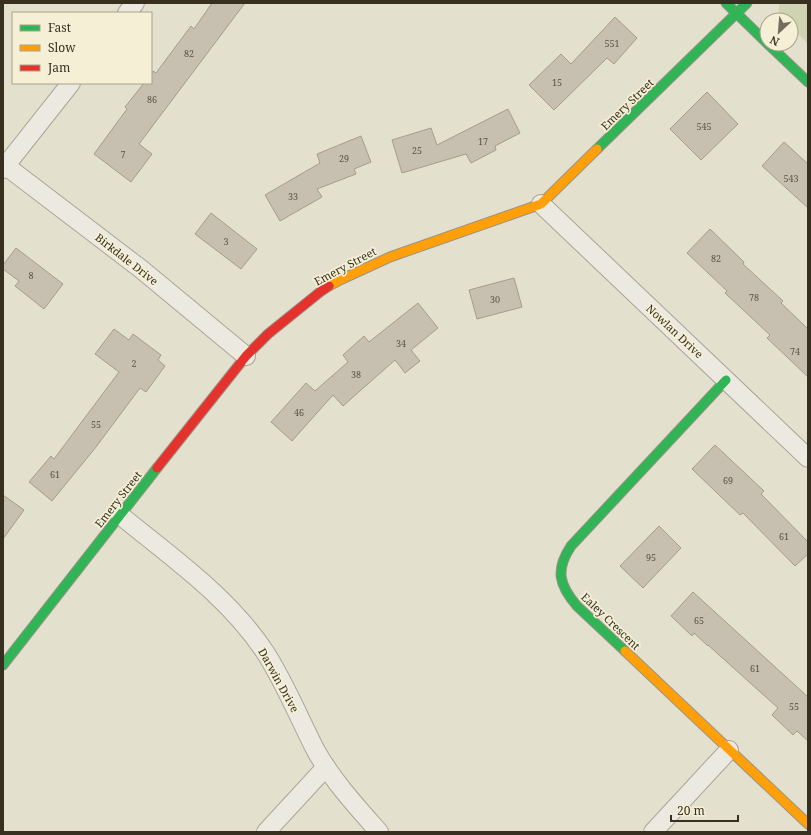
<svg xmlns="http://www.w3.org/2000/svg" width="811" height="835" font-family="'Noto Serif',serif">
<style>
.green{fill:#cfd3b2}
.building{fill:#c7bfaf;stroke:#a49c8e}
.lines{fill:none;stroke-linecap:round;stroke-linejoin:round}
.street-casing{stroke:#a9a597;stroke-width:20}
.fast-casing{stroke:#999487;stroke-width:11}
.slow-casing{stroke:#999487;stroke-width:11}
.jam-casing{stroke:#999487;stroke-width:11}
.street{stroke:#eceae0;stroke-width:18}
.fast{stroke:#30b455;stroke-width:9}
.slow{stroke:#ff9f0a;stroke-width:9}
.jam{stroke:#e5322d;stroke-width:9}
.labels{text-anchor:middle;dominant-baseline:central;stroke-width:3.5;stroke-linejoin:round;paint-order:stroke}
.number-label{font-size:9px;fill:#5b5344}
.street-label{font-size:11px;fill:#372f20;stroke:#f4efd5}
</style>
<rect width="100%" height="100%" fill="#e4e0ce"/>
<path class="green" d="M780,3H808V44L791,27V20H783C778,15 778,9 780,3Z"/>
<g class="building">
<polygon points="212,3 245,3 139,144 152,154 131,182 94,154 127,109 125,107 144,83 151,83 151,74 153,71 156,73 191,26 194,29"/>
<polygon points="615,17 637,38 614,64 607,58 554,110 529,85 561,54 571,64"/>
<polygon points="707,92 738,124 701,160 670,129"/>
<polygon points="508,109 520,133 495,146 496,150 471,163 466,154 402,173 392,140 431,128 437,145"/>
<polygon points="361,136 371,162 354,169 356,174 317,189 322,197 280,221 265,195 320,163 317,154"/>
<polygon points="784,142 808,164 808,208 762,166"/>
<polygon points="211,213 257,249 241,269 195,234"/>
<polygon points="710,229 744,262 743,264 783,301 781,303 808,329 808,377 767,338 770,335 725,293 727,291 687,253"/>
<polygon points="16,248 63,284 44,309 15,286 19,281 3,269 3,265"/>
<polygon points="514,278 522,307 477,319 469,290"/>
<polygon points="418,303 438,328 411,350 420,361 405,373 395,360 343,406 333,395 292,441 271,422 306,383 315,391 348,362 343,355 364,336 369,342"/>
<polygon points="114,329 129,340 133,334 161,355 158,360 165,366 146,392 140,388 96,447 52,501 29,482 51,456 54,459 119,372 95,354"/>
<polygon points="715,445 764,491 761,494 808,542 808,554 795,566 743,513 740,515 692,469"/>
<polygon points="3,495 24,510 3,539"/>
<polygon points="659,526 681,548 643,588 620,566"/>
<polygon points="693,592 808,697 808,741 797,731 793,735 772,715 778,708 708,645 708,646 694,633 692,636 671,616"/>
</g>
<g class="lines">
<g class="street-casing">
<g id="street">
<polyline points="127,13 135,3"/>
<polyline points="6,166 141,269 246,356"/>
<polyline points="3,169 71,83"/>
<polyline points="541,204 808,458"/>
<path d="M120,515C171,557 228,596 265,652C285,683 299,718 316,751C333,781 357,807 379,832"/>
<polyline points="266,832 326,767"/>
<polyline points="653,832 729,750"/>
</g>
</g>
<g class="fast-casing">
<g id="fast">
<polyline points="726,3 767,43"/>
<polyline points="768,44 808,82"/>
<polyline points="597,149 747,3"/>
<path d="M625,651L577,606C559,585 555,570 571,546L726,380"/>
<polyline points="3,665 157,468"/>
</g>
</g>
<g class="slow-casing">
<g id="slow">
<polyline points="329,286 340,280 390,257 541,204 597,149"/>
<polyline points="625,651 808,824"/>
</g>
</g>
<g class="jam-casing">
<polyline id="jam" points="157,468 246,356 268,334 320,292 329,286"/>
</g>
<use href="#street" class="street"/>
<use href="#fast" class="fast"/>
<use href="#slow" class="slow"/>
<use href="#jam" class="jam"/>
</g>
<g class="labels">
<g class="number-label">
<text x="612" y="43">551</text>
<text x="189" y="53">82</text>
<text x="557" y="82">15</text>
<text x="152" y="99">86</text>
<text x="704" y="126">545</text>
<text x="483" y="141">17</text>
<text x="417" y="150">25</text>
<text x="123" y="154">7</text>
<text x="344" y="158">29</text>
<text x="791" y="178">543</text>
<text x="293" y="196">33</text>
<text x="226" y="241">3</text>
<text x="716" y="258">82</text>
<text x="31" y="275">8</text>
<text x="754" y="297">78</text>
<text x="495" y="299">30</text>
<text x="401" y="343">34</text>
<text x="795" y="351">74</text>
<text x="134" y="363">2</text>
<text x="356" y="374">38</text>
<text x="299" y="412">46</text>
<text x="96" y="424">55</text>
<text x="55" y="474">61</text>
<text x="728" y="480">69</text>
<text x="784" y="536">61</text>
<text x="651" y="557">95</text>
<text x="699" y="620">65</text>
<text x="755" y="668">61</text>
<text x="794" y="706">55</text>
</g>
<g class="street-label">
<text transform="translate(627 104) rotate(-44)">Emery Street</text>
<text transform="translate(127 259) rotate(38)">Birkdale Drive</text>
<text transform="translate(345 266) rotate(-28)">Emery Street</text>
<text transform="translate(675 331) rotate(43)">Nowlan Drive</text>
<text transform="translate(118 499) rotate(-52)">Emery Street</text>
<text transform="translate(611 621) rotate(44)">Ealey Crescent</text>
<text transform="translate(279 680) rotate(61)">Darwin Drive</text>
</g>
</g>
<rect width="811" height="835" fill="none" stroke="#372f20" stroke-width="8"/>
<rect x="12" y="12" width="140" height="72" fill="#f4efd5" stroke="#a8a28d"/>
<rect x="20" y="25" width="20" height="6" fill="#30b455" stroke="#a8a28d"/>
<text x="48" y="32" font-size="12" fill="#372f20">Fast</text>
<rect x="20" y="45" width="20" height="6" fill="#ff9f0a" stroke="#a8a28d"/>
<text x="48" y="52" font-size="12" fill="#372f20">Slow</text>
<rect x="20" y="65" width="20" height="6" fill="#e5322d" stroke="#a8a28d"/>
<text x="48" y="72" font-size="12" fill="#372f20">Jam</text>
<g transform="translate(779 32) rotate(206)"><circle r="19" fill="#f4efd5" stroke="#a8a28d"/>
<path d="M0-3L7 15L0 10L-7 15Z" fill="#746d5d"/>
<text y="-6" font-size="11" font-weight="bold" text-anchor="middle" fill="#372f20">N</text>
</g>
<path d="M671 815v6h67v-6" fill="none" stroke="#372f20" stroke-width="2"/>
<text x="677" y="815" font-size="12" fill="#372f20" stroke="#f4efd5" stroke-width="3" paint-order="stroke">20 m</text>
</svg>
